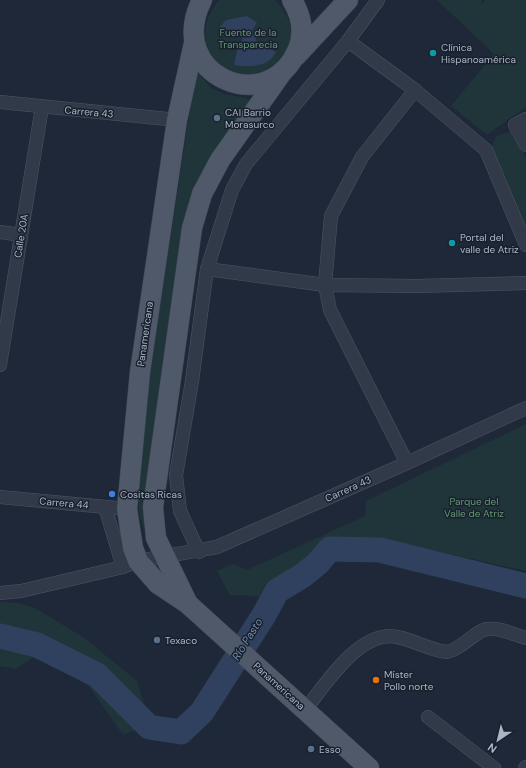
<svg xmlns="http://www.w3.org/2000/svg" width="526" height="768" font-family="'DM Sans',sans-serif">
<style>
.green{fill:#203539}
.water{fill:#2f415f}
.lines{fill:none;stroke-linecap:round;stroke-linejoin:round}
.river{stroke:#2f415f;stroke-width:25}
.minor-casing{stroke:#4d5564;stroke-width:14}
.primary-casing{stroke:#3c4452;stroke-width:21}
.minor{stroke:#323a49;stroke-width:13}
.primary{stroke:#505969;stroke-width:20}
.culture-dot{fill:#0f9aa8;stroke:#18202d;stroke-width:1.5}
.service-dot{fill:#5c6f8a;stroke:#18202d;stroke-width:1.5}
.shop-dot{fill:#3f7fe0;stroke:#18202d;stroke-width:1.5}
.food-dot{fill:#e8710a;stroke:#18202d;stroke-width:1.5}
.labels{text-anchor:middle;dominant-baseline:central;stroke-width:3;stroke-linejoin:round;paint-order:stroke}
.park-label{font-size:10px;fill:#639771;stroke:#18202d}
.poi-label{font-size:10px;fill:#acb5c6;stroke:#18202d;text-anchor:start}
.street-label{font-size:10px;fill:#acb5c6;stroke:#18202d}
.water-label{font-size:11px;font-style:italic;fill:#728ab0;stroke:#18202d}
</style>
<rect width="100%" height="100%" fill="#1f2838"/>
<g class="green">
<path d="M219,0H275C287,11 295,28 289,44C288,49 284,53 281,57C279,60 277,65 274,67C252,86 217,72 208,48C201,29 208,14 219,0Z"/>
<polygon points="437,0 481,0 481,5 485,0 526,0 526,107 487,135 451,106 494,54"/>
<polygon points="196,70 211,88 225,94 255,100 221,146 160,398 144,530 139,511 138,452"/>
<polygon points="512,131 526,158 526,229 490,150 496,136"/>
<polygon points="526,424 526,571 379,538 325,539 292,570 266,584 259,596 230,595 217,571 233,564 247,570 365,516 366,501"/>
<polygon points="0,602 19,603 35,608 83,637 137,681 146,710 136,730 123,735 86,682 66,669 36,656 15,669 0,666"/>
</g>
<path class="water" d="M247,16L257,23L252,30L257,42L276,52C268,68 249,67 234,65L238,47L243,39L238,34L224,32L219,28L226,20Z"/>
<g class="lines">
<polyline class="river" points="0,636 37,645 97,675 149,727 181,732 202,712 264,615 277,591 302,576 317,564 330,549 380,550 526,586"/>
<g class="minor-casing">
<g id="minor">
<polyline points="348,41 415,90 486,150 526,245"/>
<polyline points="0,102 177,120"/>
<polyline points="526,119 515,125 526,145"/>
<polyline points="0,232 21,235"/>
<polyline points="207,269 325,285 418,286 526,283"/>
<polyline points="0,365 42,107"/>
<polyline points="407,463 330,310 325,285 331,216 362,157 415,90"/>
<polyline points="0,497 127,509"/>
<polyline points="105,507 123,567"/>
<polyline points="199,552 180,511 176,475 192,381 207,269 232,190 246,164 348,41 378,0"/>
<polyline points="0,593 21,591 123,567 138,561 217,547 407,463 526,408"/>
<path d="M305,710C325,685 360,629 397,637C414,640 429,650 447,652C462,649 475,631 487,629C500,627 514,635 526,638"/>
<polyline points="428,717 494,768"/>
<polyline points="525,768 526,767"/>
</g>
</g>
<g class="primary-casing">
<g id="primary">
<path d="M202,0C164,75 268,120 298,49C305,32 301,15 292,0"/>
<polyline points="194,43 177,120 140,372 127,509 133,548 138,561 158,584 188,604 369,768"/>
<polyline points="296,56 348,0"/>
<polyline points="188,604 156,538 153,507 192,228 202,194 220,160 283,71"/>
</g>
</g>
<use href="#minor" class="minor"/>
<use href="#primary" class="primary"/>
</g>
<g class="culture-dot">
<circle cx="433" cy="53" r="4"/>
<circle cx="452" cy="243" r="4"/>
</g>
<g class="service-dot">
<circle cx="217" cy="118" r="4"/>
<circle cx="157" cy="640" r="4"/>
<circle cx="311" cy="749" r="4"/>
</g>
<circle class="shop-dot" cx="112" cy="494" r="4"/>
<circle class="food-dot" cx="376" cy="680" r="4"/>
<g class="labels">
<g class="park-label">
<text x="248" y="32">Fuente de la<tspan x="248" dy="12">Transparecia</tspan></text>
<text x="474" y="501">Parque del<tspan x="474" dy="12">Valle de Atriz</tspan></text>
</g>
<g class="poi-label">
<text x="441" y="47">Clínica<tspan x="441" dy="12">Hispanoamérica</tspan></text>
<text x="225" y="112">CAI Barrio<tspan x="225" dy="12">Morasurco</tspan></text>
<text x="460" y="237">Portal del<tspan x="460" dy="12">valle de Atriz</tspan></text>
<text x="120" y="494">Cositas Ricas</text>
<text x="165" y="640">Texaco</text>
<text x="384" y="674">Míster<tspan x="384" dy="12">Pollo norte</tspan></text>
<text x="319" y="749">Esso</text>
</g>
<g class="street-label">
<text transform="translate(89 112) rotate(5)">Carrera 43</text>
<text transform="translate(21 236) rotate(-81)">Calle 20A</text>
<text transform="translate(145 334) rotate(-82)">Panamericana</text>
<text transform="translate(348 489) rotate(-24)">Carrera 43</text>
<text transform="translate(64 503) rotate(5)">Carrera 44</text>
<text transform="translate(279 686) rotate(42)">Panamericana</text>
</g>
<g class="water-label">
<text transform="translate(247 639) rotate(-58)">Río Pasto</text>
</g>
</g>
<g transform="translate(498 740) rotate(215)" stroke="#18202d" stroke-width="3" paint-order="stroke">
<path d="M0-3L7 15L0 10L-7 15Z" fill="#acb5c6"/>
<text y="-6" font-size="11" font-weight="bold" text-anchor="middle" fill="#acb5c6">N</text>
</g>
</svg>
